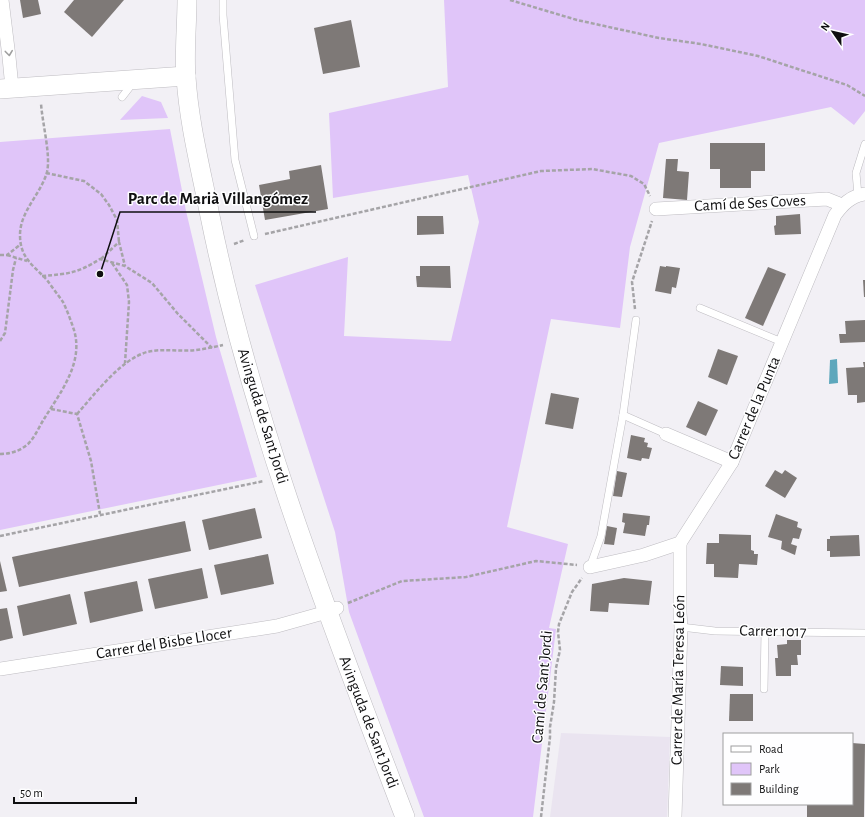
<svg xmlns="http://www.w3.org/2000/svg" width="865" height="817" font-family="'Alegreya Sans',sans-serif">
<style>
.built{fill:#eae4f0}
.green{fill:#e0c5f9}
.water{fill:#5da7bc}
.building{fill:#7e7977}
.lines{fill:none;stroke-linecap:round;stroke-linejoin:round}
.lane-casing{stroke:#bebcc1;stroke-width:8}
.street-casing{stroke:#bebcc1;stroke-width:14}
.secondary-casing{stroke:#bebcc1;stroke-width:20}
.path{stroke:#a5a4a7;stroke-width:2.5;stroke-dasharray:4 2;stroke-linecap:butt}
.lane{stroke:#fff;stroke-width:7}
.street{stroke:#fff;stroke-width:13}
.secondary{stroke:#fff;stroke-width:19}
.oneway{stroke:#9f9f9f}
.labels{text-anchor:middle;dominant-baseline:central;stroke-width:3;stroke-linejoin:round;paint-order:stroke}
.street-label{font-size:16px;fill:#0f0f10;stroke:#fefeff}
.leader{fill:none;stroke:#0f0f10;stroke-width:1.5}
.callout-dot{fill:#0f0f10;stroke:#fefeff;stroke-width:1.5}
.callout-label{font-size:17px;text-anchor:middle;font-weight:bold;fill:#0f0f10;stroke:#fefeff;stroke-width:3;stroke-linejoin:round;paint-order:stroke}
</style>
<rect width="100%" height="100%" fill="#f2f0f5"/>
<polygon class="built" points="561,733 670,737 667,817 550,817"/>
<g class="green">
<polygon points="444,0 865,0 865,111 854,125 831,107 659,143 630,247 620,328 551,319 507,527 568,544 549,628 556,629 533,817 424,817 349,612 335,532 255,285 348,257 344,336 451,341 479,222 468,175 333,198 329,113 448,87"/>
<polygon points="142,96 161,102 168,118 120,120"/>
<polygon points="170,129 186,211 216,337 257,477 0,530 0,142"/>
</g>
<polygon class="water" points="837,359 838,383 829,384 830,360"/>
<g class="building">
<polygon points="20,0 38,0 41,14 23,18"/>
<polygon points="74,0 124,0 92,37 64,12"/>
<polygon points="351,20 360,67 323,74 314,28"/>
<polygon points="710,143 765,143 765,171 751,171 751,188 720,188 720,169 710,169"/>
<polygon points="666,159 678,159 677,171 689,172 687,200 663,198"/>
<polygon points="321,165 328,209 265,220 259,185 290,179 289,171"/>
<polygon points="800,214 801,234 775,235 774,226 776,225 776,216"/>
<polygon points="417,216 443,216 444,234 417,235"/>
<polygon points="420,266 450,266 451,288 417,287 416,276 420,276"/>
<polygon points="660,266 666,267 666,266 680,268 676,288 672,287 671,294 655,291"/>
<polygon points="768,267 786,274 763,326 745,318"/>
<polygon points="863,280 865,280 865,297 864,297"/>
<polygon points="865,320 865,342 840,343 839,334 846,334 845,321"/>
<polygon points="718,349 738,356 727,385 708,377"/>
<polygon points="863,362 865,362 865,402 857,403 857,395 848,395 846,368 864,367"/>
<polygon points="551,393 579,398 573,429 545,424"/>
<polygon points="698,401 718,410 706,436 686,427"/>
<polygon points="631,435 645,438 644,442 648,443 647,447 652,448 649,459 642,458 641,461 627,458"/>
<polygon points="775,470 782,474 785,470 797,478 785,498 765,486"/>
<polygon points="617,471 627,473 622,497 613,496"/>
<polygon points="255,508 262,538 209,550 202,520"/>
<polygon points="623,513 650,516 649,525 647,525 645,536 623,533 625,523 622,522"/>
<polygon points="776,514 798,522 797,527 802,529 799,539 793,538 791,544 797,546 795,555 781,549 782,541 768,537"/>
<polygon points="185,521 191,551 19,587 12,557"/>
<polygon points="607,526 617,528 614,545 604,544"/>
<polygon points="719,534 751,535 751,550 754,551 754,554 758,554 757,565 739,564 738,578 714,577 714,564 706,564 707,543 719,543"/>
<polygon points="859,535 860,556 830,557 830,551 827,551 827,539 830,539 830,536"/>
<polygon points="268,554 274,584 221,595 214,565"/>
<polygon points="0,561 7,591 0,592"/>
<polygon points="202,568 208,598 155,609 148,579"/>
<polygon points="624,578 652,581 649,605 609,603 608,612 590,611 592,584"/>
<polygon points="137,581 143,611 90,623 84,592"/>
<polygon points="70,594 77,624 23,636 17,606"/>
<polygon points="7,608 13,638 0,641 0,609"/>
<polygon points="787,640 801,640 801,655 797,655 798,665 791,665 791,676 776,676 775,658 778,658 777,645 787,644"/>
<polygon points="721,666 743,667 743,686 720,685"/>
<polygon points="730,694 753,694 753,721 729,721"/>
<polygon points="852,743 865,744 864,817 807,817 807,804 852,804"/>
</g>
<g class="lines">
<g class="lane-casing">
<g id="lane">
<polyline points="223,0 223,15 235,160 254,236"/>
<polyline points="122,97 129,88 131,82"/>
<polyline points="858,195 856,173 865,144"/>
<polyline points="700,308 782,342"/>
<polyline points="623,415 666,434"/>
<polyline points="590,567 601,536 623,415 636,320"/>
<polyline points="681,627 715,631 865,633"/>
<polyline points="764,689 765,631"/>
</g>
</g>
<g class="street-casing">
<g id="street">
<polyline points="2,0 9,57 12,88"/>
<polyline points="656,209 827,199 842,205"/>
<polyline points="666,434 732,462"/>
<path d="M590,567L644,555L680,543L732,462L835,215C843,204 851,196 865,194"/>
<polyline points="0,669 277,626 327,612 337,608"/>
<polyline points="675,817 681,627 680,613 680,543"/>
</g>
</g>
<g class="secondary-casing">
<g id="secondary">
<path d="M187,0C187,25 184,52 186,77C189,124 201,170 210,216C252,423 330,620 405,817"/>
<polyline points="0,89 186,76"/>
</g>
</g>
<g class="path">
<polyline points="510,0 577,20 659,38 701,44 758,56 847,85 865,96"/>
<polyline points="46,173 84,181 101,194 109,205 117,220 119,242"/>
<polyline points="265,234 541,171 592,169 631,176 644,184 650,196"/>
<polyline points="234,244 245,240"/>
<polyline points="0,255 7,255 21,244"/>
<polyline points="7,255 27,261"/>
<polyline points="101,259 119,242 125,266"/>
<polyline points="112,263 127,285 129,302 125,363"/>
<path d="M42,276C68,274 78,273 100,259L125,266L152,283L178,314L212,348"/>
<polyline points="635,309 632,282 652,221"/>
<polyline points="0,341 5,333 13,270 16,258"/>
<polyline points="51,409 77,414 91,461 100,514"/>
<path d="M77,414C95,394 120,360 147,352C163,348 180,352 196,350C205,349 214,347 223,345"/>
<path d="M0,454C10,454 20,451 28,444C35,437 39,427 44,419C60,393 84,363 74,330C71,321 67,310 63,302C58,295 52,287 47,280C33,265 20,258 20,235C20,211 41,194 47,172C51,155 42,122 41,103"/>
<polyline points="0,536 264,481"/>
<polyline points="348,603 402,581 466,577 536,561 577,565"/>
<polyline points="541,817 550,737 550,727 554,702 556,668 560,650 558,632 559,624 572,592 582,578"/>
</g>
<use href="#lane" class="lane"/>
<use href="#street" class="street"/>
<use href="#secondary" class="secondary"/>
</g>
<defs><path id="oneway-chevron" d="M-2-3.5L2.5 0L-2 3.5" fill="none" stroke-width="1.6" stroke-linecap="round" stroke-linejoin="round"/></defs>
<use class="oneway" href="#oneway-chevron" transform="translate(9 53) rotate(83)"/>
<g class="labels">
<g class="street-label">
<text transform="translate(750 203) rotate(-3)">Camí de Ses Coves</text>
<text transform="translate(754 408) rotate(-67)">Carrer de la Punta</text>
<text transform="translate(263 416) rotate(73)">Avinguda de Sant Jordi</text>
<text transform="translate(773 631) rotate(1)">Carrer 1017</text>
<text transform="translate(164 643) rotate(-9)">Carrer del Bisbe Llocer</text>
<text transform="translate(678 680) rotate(-89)">Carrer de María Teresa León</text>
<text transform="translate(542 687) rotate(-85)">Camí de Sant Jordi</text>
<text transform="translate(369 722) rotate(69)">Avinguda de Sant Jordi</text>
</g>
</g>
<path class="leader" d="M100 274L120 212H316"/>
<circle class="callout-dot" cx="100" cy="274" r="4"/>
<g class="callout-label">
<text x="218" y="204">Parc de Marià Villangómez</text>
</g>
<rect x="723" y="733" width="130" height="72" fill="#fefeff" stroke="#9e9e9f"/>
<rect x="731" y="746" width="20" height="6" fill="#ffffff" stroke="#9e9e9f"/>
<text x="759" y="753" font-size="12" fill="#0f0f10">Road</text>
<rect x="731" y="763" width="20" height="12" fill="#e0c5f9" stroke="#9e9e9f"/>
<text x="759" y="773" font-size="12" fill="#0f0f10">Park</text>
<rect x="731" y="783" width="20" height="12" fill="#7e7977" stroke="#9e9e9f"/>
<text x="759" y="793" font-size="12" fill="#0f0f10">Building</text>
<g transform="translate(833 32) rotate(304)" stroke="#fefeff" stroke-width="3" paint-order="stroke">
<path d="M0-3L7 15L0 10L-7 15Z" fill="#0f0f10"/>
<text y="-6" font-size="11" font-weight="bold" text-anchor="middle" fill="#0f0f10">N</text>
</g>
<path d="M14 797v6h122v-6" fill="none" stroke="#0f0f10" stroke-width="2"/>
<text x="20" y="797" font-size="12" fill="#0f0f10" stroke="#fefeff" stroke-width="3" paint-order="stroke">50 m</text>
</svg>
